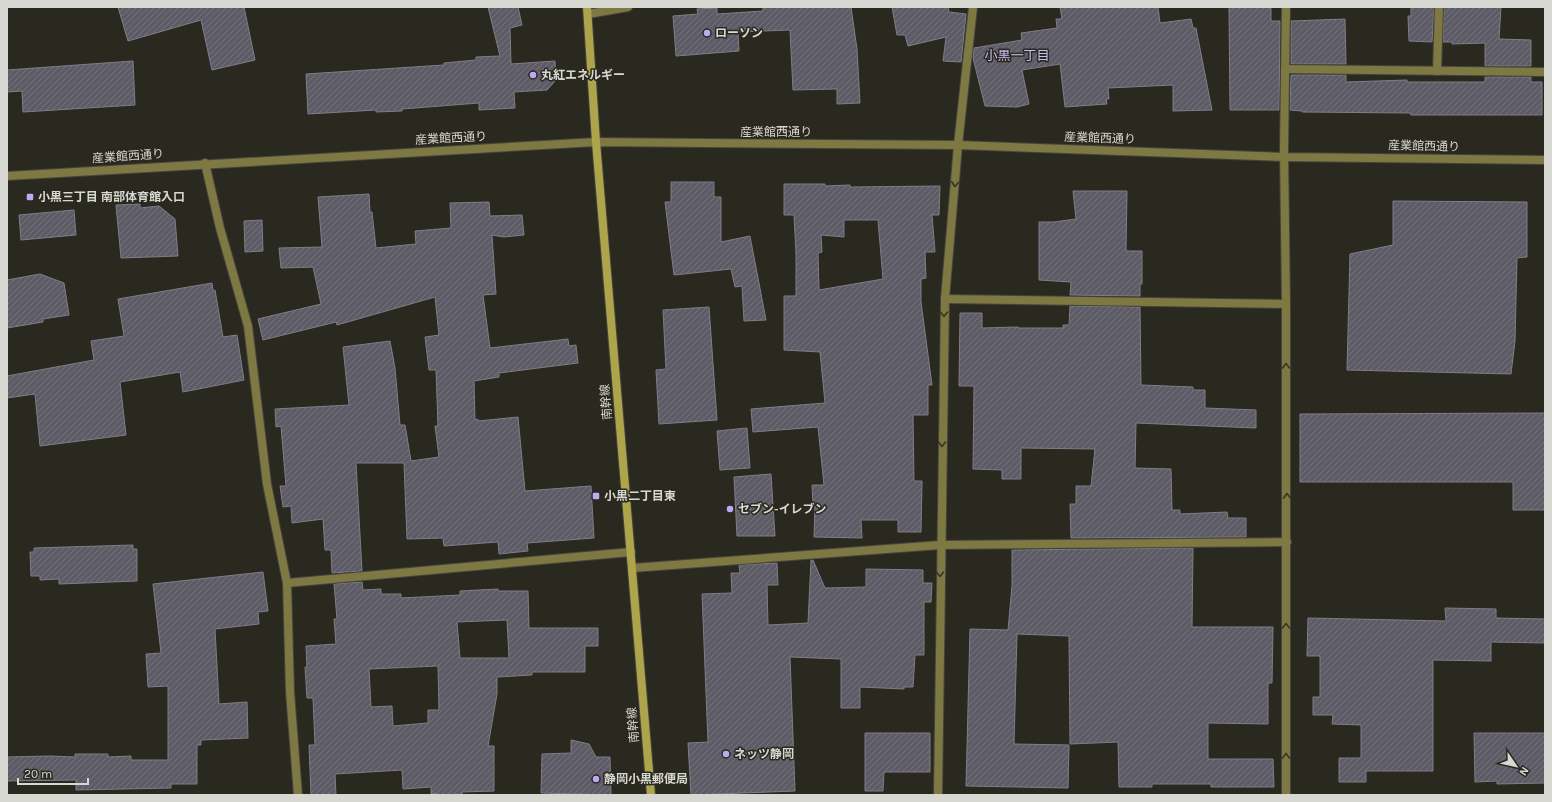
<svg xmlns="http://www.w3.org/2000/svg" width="1552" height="802" font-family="Karla,'Noto Sans JP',sans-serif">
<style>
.building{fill:url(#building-hatch);stroke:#807d87;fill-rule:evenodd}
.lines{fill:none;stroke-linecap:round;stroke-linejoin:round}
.minor-casing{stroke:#46453c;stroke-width:10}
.tertiary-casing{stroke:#46453c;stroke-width:10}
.secondary-casing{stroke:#46453c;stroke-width:10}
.minor{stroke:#7e7843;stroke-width:8}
.tertiary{stroke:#7e7843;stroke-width:8}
.secondary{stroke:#aea44b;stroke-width:8}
.oneway{stroke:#373525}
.poi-dot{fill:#bda9f5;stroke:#2a2920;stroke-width:1.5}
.labels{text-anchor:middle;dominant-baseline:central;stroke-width:3;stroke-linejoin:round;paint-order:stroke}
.poi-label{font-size:12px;font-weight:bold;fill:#d8d8d2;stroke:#2a2920;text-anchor:start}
.street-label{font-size:12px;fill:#d8d8d2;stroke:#2a2920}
.neighbourhood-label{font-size:13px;fill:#cbbdf6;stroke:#2a2920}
</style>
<defs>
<pattern id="building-hatch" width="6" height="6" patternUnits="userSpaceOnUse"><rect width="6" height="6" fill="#5d5b65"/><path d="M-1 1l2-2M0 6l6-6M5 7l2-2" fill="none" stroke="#74727a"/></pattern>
</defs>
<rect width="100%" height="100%" fill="#2a2920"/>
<g class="building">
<polygon points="118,7 244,7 255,60 212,70 201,20 128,41"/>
<polygon points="488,7 518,7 522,25 510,28 511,64 555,61 556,80 547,90 514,92 515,108 479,110 479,103 402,109 402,111 376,112 376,110 308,114 306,74 444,65 444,63 476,60 476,57 500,56"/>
<polygon points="763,7 851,7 857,49 860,103 837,104 837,89 793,90 790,30 738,32 739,51 676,56 673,16 698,14 697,9 717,8 717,14 763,11"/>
<polygon points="892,7 948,7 949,12 966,14 961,62 943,61 946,37 908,46 905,35 897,35"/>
<polygon points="1060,7 1158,7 1160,23 1191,19 1193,28 1196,28 1212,110 1173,111 1173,85 1108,88 1109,99 1106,99 1107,104 1065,107 1060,64 1022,70 1029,104 1017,107 985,106 973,58 974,48 1022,40 1021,33 1057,28 1056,19 1062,19"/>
<polygon points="1229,7 1271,7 1271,21 1280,21 1279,110 1230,110"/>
<polygon points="1411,7 1434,7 1432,42 1409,41 1408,16 1411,16"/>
<polygon points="1444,7 1501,7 1499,39 1531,40 1531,66 1485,66 1485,43 1452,44 1452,42 1443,42"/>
<polygon points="1345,19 1346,64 1291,64 1291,21"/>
<polygon points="133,61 135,105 23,112 22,91 7,92 7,70"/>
<polygon points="1291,75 1346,75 1346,82 1407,80 1407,82 1485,82 1485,77 1531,77 1531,82 1542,82 1542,115 1411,115 1410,113 1302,112 1302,111 1290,110"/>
<polygon points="671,182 714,182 714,197 721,197 721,242 750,236 766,320 744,321 742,286 735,287 731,269 674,275 665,202 671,202"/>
<path d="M784,184H825V186L850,185V187L940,186L939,215H932L935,252H925L926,278L921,279V302L932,385H928V415H913L914,481H922L921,532H898V520H861L862,538L814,537L815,504H813L812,485H824L818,427L753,432L751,409L825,403L820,352L784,350V296H796V254L794,215H784ZM844,220H878L883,279L819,290L818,253L822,252L821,235L844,237Z"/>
<polygon points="1073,191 1127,191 1126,251 1142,251 1142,284 1140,284 1140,296 1070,295 1071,282 1039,280 1039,222 1054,222 1076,219"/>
<polygon points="369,194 370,212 372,212 376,248 416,244 415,231 451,228 450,203 489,202 490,216 522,215 524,235 504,237 492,235 496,294 483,295 490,348 568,339 569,346 576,345 578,363 499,373 499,377 474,381 475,420 478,419 478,421 518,417 525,491 591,486 594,538 527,543 528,551 499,554 498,542 444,546 443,538 407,539 404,463 356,463 362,571 332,573 331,550 325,550 323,519 292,523 291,506 283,507 280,486 286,486 281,426 276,427 275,409 349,405 343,347 390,341 395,368 400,425 405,425 411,461 439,457 435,426 438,426 436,370 429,370 425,337 439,335 435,297 337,325 336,322 263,340 258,319 321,304 313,267 281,268 279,248 322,247 318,197"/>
<polygon points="1393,201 1527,202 1527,257 1517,258 1515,341 1511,374 1347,370 1350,254 1393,245"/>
<polygon points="140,204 140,208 159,206 175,219 178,256 121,258 116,205"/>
<polygon points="74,210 76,235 21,240 19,215"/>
<polygon points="262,220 263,251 245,252 244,221"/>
<polygon points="40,274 64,283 69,315 43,319 43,322 7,328 7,280"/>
<polygon points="212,283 213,291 215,290 223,337 237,335 244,380 183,392 180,372 120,382 126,435 40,446 35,394 7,398 7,376 94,360 91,341 124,336 118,299"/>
<polygon points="1070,306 1140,307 1141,385 1193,387 1193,390 1205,390 1205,408 1256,410 1256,428 1136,423 1135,468 1171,469 1172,510 1180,510 1180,514 1227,512 1228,518 1246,518 1246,537 1071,538 1070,504 1076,504 1076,486 1091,486 1095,449 1021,448 1021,479 1002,479 1002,470 973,469 974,386 959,386 960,313 982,313 982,328 1018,327 1018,328 1063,328 1063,325 1069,325"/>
<polygon points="709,307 717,420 659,424 656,370 666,369 663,310"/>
<polygon points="1545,413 1545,510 1513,510 1513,482 1300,482 1300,414"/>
<polygon points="747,428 750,468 720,470 717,431"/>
<polygon points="771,474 775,536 737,536 734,477"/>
<polygon points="133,545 133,549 137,549 137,581 59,584 59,579 40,580 40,576 31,576 30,552 34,552 34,548"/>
<polygon points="1193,548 1192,627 1273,627 1272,683 1268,683 1268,724 1208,723 1208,759 1273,759 1274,787 1211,787 1211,784 1152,784 1152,787 1119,787 1118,742 1070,744 1069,636 1017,634 1014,744 1069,745 1068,788 966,786 970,629 1008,630 1012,586 1012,550"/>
<polygon points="811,560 813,560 825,588 866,587 866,569 923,570 923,583 932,583 931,602 924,602 924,655 915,655 913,687 904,687 904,689 860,687 860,708 841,708 841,659 790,657 795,791 691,795 688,743 708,742 702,594 732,593 731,573 740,573 739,565 777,563 778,585 767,585 768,625 808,623"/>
<polygon points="263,572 268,611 258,612 259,624 215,629 219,704 247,702 248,738 201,740 201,745 197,745 197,784 171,784 171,788 76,790 76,780 7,781 7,757 50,756 75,757 75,754 108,754 108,757 131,756 131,760 168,760 168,686 148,687 146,654 161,653 153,584"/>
<path d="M362,582L363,590L381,589V594H401V598L460,595V591L498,589V591H528L529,628H598V646H585V672H532V675L497,677V694L488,746H494V791L462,792V795H438V793L431,794V787L403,789L402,770L335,774L336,795H311L309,745H315L313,698H307L305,667H307L306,646L336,644L334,619H337L334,584ZM507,620L509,658H460L457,622ZM438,666L439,710H428V723L393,726L392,706L371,707L369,669Z"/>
<polygon points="1445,608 1496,609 1496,618 1545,619 1545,643 1491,642 1491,661 1433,660 1433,771 1366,771 1366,782 1339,782 1339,758 1361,758 1361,725 1332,724 1333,715 1313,715 1313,697 1320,697 1320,656 1307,656 1308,618 1446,621"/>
<polygon points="865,733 930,733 930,772 884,772 883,791 865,791"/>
<polygon points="1474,733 1545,733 1545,783 1497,784 1497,781 1475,782"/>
<polygon points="571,740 589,744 596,757 610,757 611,795 541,793 542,754 571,753"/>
</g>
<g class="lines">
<g class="minor-casing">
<g id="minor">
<polyline points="1286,7 1284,150 1286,304 1286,795"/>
<polyline points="588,14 628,7"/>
<polyline points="1285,69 1545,72"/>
<polyline points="1437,71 1439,7"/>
<polyline points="205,163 220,228 248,326 267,484 287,583 290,692 298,795"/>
<polyline points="945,299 1286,304"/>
<polyline points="632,568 940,545 1287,542"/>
<polyline points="287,583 631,552"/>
<polyline points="938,795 945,299 958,145 973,7"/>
</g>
</g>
<g class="tertiary-casing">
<polyline id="tertiary" points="7,176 596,142 958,145 1284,157 1545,160"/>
</g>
<g class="secondary-casing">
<polyline id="secondary" points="587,7 596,142 651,795"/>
</g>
<use href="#minor" class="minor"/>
<use href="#tertiary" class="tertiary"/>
<use href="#secondary" class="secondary"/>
</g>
<defs><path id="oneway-chevron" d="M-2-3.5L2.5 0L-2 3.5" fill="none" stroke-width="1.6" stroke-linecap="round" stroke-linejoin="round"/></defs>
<g class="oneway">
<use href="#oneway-chevron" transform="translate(955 184) rotate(95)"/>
<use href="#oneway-chevron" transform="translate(944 314) rotate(91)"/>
<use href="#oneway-chevron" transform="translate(1286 366) rotate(-90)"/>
<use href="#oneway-chevron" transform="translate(942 444) rotate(91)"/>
<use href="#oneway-chevron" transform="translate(1287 496) rotate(-90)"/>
<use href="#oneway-chevron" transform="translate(940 574) rotate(91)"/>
<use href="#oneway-chevron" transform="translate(1286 626) rotate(-90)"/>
<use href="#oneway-chevron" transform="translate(1286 756) rotate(-90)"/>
</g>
<g class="poi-dot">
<circle cx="707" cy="33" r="4"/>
<circle cx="533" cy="75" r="4"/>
<rect x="26" y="193" width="8" height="8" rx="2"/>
<rect x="592" y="492" width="8" height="8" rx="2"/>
<circle cx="730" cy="509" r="4"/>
<circle cx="726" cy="754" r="4"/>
<circle cx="596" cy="779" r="4"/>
</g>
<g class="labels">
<g class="poi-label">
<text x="715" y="33">ローソン</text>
<text x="541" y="75">丸紅エネルギー</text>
<text x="38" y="197">小黒三丁目 南部体育館入口</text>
<text x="604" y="496">小黒二丁目東</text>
<text x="738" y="509">セブン-イレブン</text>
<text x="734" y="754">ネッツ静岡</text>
<text x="604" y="779">静岡小黒郵便局</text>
</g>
<g class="street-label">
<text x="776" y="132">産業館西通り</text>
<text transform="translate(451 138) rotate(-3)">産業館西通り</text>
<text transform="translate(1100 138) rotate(2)">産業館西通り</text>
<text transform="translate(1424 146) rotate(1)">産業館西通り</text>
<text transform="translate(128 156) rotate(-4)">産業館西通り</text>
<text transform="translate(606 402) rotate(-95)">南幹線</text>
<text transform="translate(633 725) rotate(-95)">南幹線</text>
</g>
<g class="neighbourhood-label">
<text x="1017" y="55">小黒一丁目</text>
</g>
</g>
<rect width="1552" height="802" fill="none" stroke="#d8d8d2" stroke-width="16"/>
<g transform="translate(1516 766) rotate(124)" stroke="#2a2920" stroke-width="3" paint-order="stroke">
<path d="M0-3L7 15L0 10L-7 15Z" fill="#d8d8d2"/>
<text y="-6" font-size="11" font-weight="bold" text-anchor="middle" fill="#d8d8d2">N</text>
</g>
<path d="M18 778v6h70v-6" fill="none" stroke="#d8d8d2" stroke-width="2"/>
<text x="24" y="778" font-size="12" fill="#d8d8d2" stroke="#2a2920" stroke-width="3" paint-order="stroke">20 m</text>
</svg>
